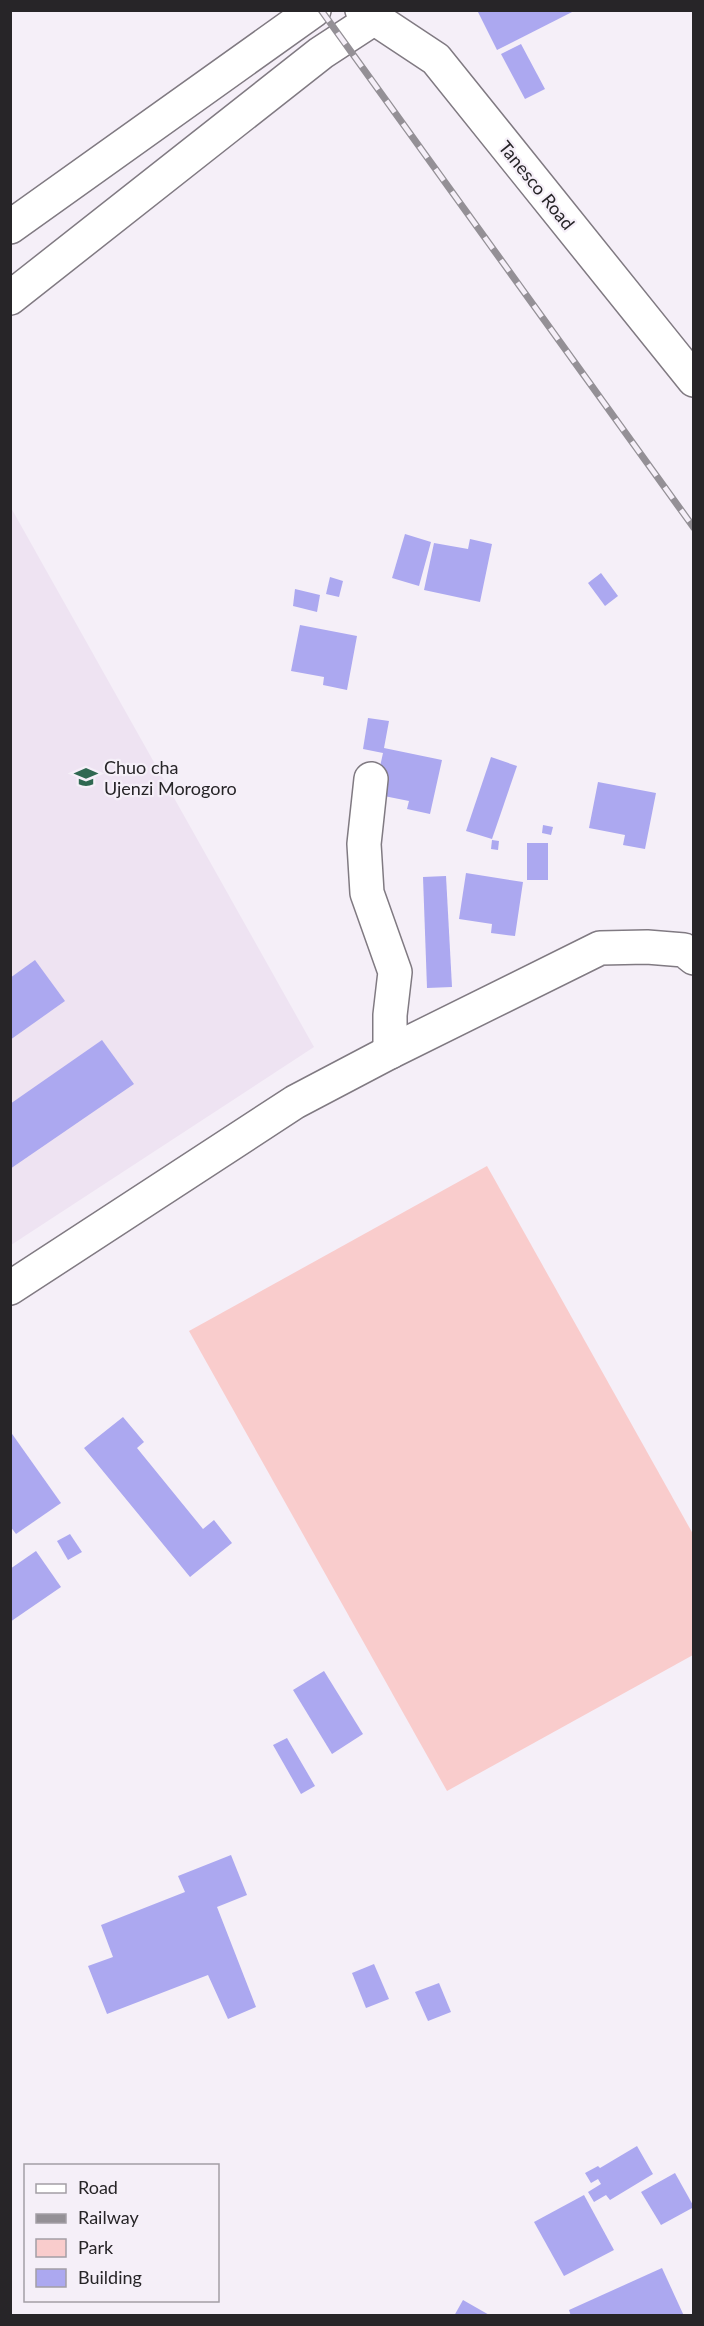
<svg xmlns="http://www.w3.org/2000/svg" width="704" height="2326" font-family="Lato,sans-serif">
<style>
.built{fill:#eee3f2}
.green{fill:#f9cccc}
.building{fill:#aca8f0}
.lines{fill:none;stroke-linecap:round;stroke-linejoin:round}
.minor-casing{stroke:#807a82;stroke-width:36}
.minor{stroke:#fff;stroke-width:33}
.rail-casing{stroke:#949096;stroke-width:7}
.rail{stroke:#f5eff8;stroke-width:4.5;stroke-dasharray:14;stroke-linecap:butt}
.labels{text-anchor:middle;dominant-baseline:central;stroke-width:4.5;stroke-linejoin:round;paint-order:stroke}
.street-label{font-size:18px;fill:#272528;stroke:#f5eff8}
.poi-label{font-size:18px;fill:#272528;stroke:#f5eff8;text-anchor:start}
</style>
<rect width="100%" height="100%" fill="#f5eff8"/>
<polygon class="built" points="10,506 314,1047 11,1245 10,1245"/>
<polygon class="green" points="487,1166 693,1534 693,1655 447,1791 189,1331"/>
<g class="building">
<polygon points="477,10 576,10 497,50"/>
<polygon points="521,44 545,89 525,99 501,54"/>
<polygon points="405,534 431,542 419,586 392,578"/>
<polygon points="470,539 492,544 480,602 424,590 434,543 468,549"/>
<polygon points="601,573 618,596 605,606 588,583"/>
<polygon points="330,577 343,581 339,597 326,594"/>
<polygon points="295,589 320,595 317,612 293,606"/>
<polygon points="300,625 357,636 347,690 323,685 324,677 291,671"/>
<polygon points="368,718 389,721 384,748 442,760 430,814 407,809 409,801 374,794 383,753 363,749"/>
<polygon points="491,757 517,766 492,839 466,831"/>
<polygon points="598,782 656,793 645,849 623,845 625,835 589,828"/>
<polygon points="543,825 553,827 551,835 542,833"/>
<polygon points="492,840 499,841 498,850 491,849"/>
<rect x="527" y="843" width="21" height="37"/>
<polygon points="466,873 523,882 515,936 491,933 492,924 459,919"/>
<polygon points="446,876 452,987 427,988 423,877"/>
<polygon points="35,960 65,1001 10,1040 10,978"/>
<polygon points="102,1040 134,1084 10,1169 10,1104"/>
<polygon points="123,1417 144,1442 137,1448 203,1529 214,1520 232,1543 190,1577 84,1448"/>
<polygon points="10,1431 61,1503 16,1534 10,1526"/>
<polygon points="70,1534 82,1552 68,1560 57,1541"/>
<polygon points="36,1551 61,1587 10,1622 10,1569"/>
<polygon points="324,1671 363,1734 332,1754 293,1690"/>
<polygon points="287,1738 315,1786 301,1794 273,1745"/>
<polygon points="231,1855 247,1895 217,1907 256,2007 228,2019 208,1975 107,2014 88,1966 113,1957 101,1925 185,1892 178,1876"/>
<polygon points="374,1964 389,1999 366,2008 352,1973"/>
<polygon points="439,1983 451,2012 428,2021 415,1992"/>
<polygon points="637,2146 653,2174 610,2200 606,2195 594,2202 588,2192 601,2184 598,2179 591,2183 585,2173 598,2166 600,2168"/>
<polygon points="675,2173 694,2207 661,2225 641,2192"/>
<polygon points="584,2195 614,2250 564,2276 534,2222"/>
<polygon points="662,2268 684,2316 571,2316 569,2310"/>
<polygon points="463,2300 491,2316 454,2316"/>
</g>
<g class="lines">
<g class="minor-casing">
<g id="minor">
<polyline points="362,10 436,59 694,380"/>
<polyline points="10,227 314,10"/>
<polyline points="10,298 321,53 373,19"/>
<polyline points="371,779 364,844 367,893 395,972 390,1015 390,1052"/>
<polyline points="10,1288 295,1102 390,1052 600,948 647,947 684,950 694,958"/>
</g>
</g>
<use href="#minor" class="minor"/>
<g class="rail-casing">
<polyline id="rail" points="321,10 694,528"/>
</g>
<use href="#rail" class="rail"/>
</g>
<defs>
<g id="university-bare" transform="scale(1.8)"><path d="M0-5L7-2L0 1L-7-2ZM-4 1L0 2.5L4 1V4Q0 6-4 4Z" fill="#2f6851" stroke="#f5eff8" stroke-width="2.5" paint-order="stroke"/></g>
</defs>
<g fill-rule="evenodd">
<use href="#university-bare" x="86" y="777"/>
</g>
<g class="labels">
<g class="street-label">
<text transform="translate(537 185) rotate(51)">Tanesco Road</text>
</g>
<g class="poi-label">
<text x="104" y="767">Chuo cha<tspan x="104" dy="21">Ujenzi Morogoro</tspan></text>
</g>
</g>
<rect width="704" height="2326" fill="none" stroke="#272528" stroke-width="24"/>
<rect x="24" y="2164" width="195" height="138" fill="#f5eff8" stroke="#a39ea5" stroke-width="1.5"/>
<rect x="36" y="2184" width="30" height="9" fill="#ffffff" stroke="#a39ea5" stroke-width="1.5"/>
<text x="78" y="2194" font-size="18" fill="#272528">Road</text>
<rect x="36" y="2214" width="30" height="9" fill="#949096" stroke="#a39ea5" stroke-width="1.5"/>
<text x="78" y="2224" font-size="18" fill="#272528">Railway</text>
<rect x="36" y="2239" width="30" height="18" fill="#f9cccc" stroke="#a39ea5" stroke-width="1.5"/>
<text x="78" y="2254" font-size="18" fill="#272528">Park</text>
<rect x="36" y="2269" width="30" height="18" fill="#aca8f0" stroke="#a39ea5" stroke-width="1.5"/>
<text x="78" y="2284" font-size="18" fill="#272528">Building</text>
</svg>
